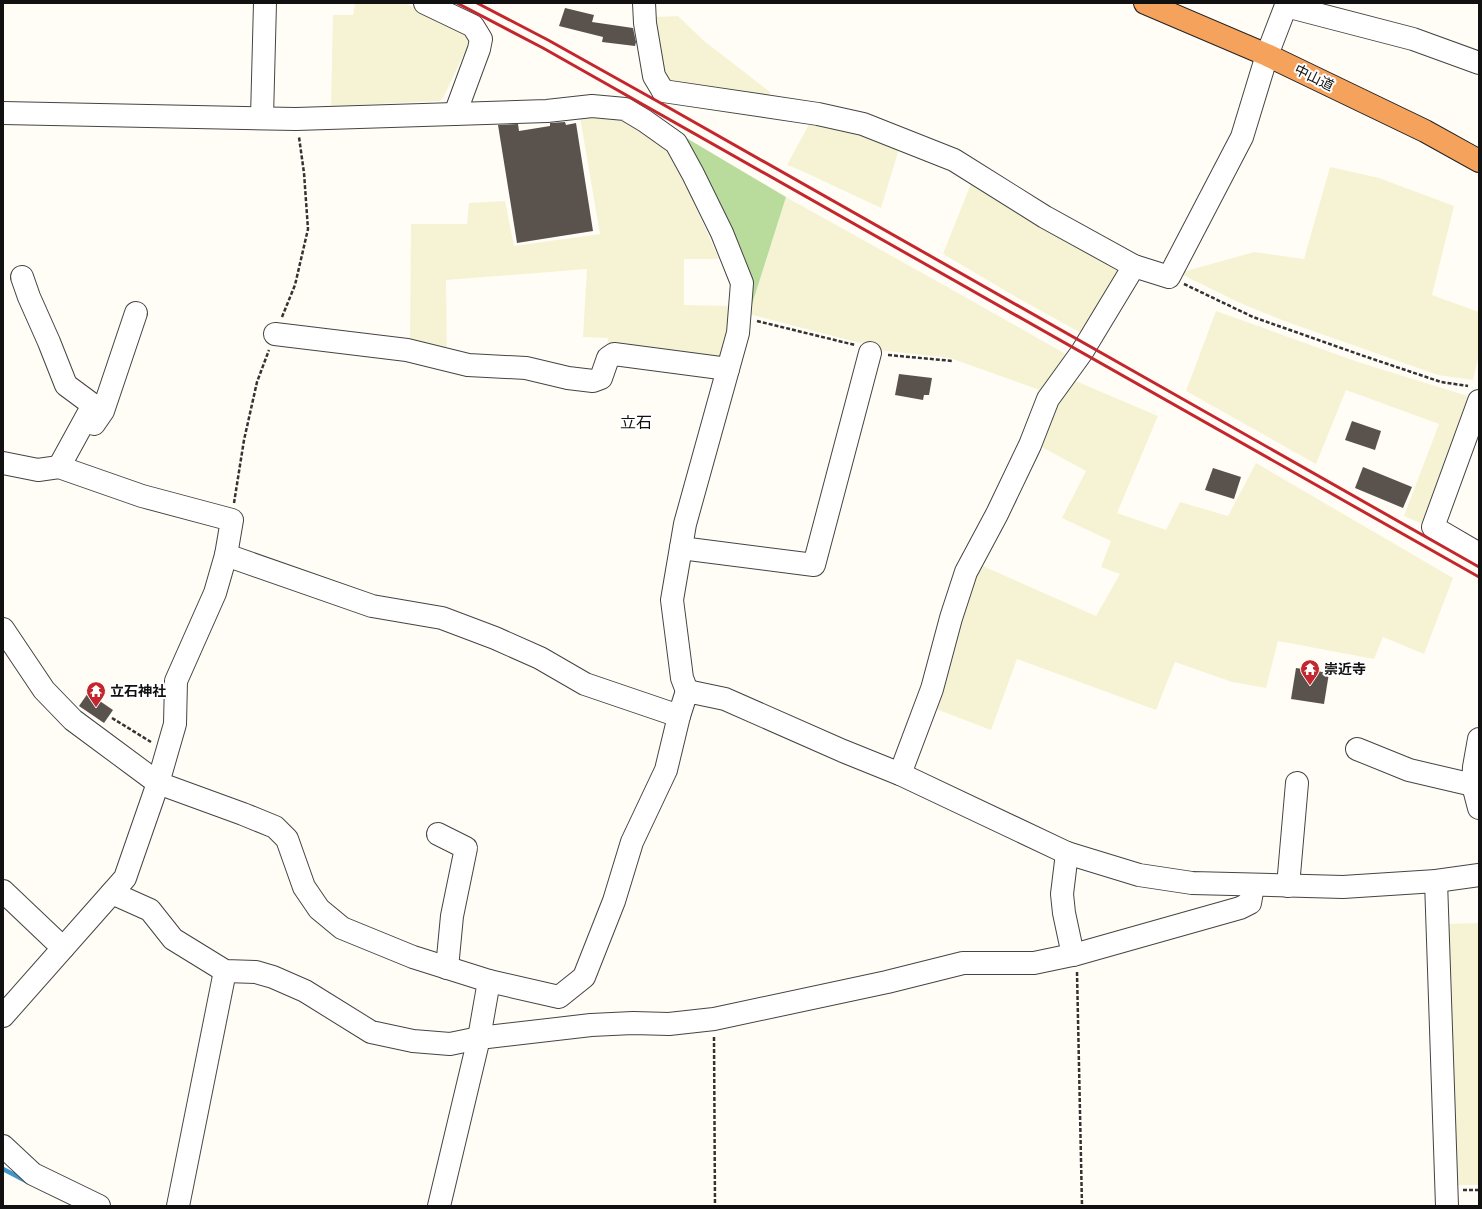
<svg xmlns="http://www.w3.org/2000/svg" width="1482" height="1209" font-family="'Zilla Slab','Noto Sans JP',serif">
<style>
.farmland{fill:#f6f3d4}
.forest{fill:#b9dc9c}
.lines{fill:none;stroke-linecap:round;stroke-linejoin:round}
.stream{stroke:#3f96cf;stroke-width:4.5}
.building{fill:#5a524d}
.minor-casing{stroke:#444;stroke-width:24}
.highway-casing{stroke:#222;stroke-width:24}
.path{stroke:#333;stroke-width:2.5;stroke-dasharray:4 2;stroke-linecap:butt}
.minor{stroke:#fff;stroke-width:22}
.highway{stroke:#f5a25d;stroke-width:22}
.rail{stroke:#c4262e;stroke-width:3}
.labels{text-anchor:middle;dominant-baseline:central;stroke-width:4;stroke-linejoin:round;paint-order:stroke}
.street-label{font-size:14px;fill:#111;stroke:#fff}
.poi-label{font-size:14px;font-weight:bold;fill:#111;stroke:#fff;text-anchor:start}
.quarter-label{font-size:16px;fill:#111;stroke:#fff}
</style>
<rect width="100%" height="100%" fill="#fffdf5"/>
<g class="farmland">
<polygon points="355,3 405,3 469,34 469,43 444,96 440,101 331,106 333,15 353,15"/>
<polygon points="678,16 704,41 770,92 770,99 668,83 660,67 656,17"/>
<polygon points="580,117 602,117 637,122 671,152 719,259 684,259 684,305 731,306 730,326 719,363 607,349 608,338 583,337 587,269 446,280 447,357 410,347 411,224 467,224 469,203 505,201 514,246 600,234"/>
<polygon points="812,119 899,149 881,208 802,171 787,165"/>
<polygon points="1330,167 1379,178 1454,206 1432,295 1479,312 1479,355 1473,380 1438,375 1287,322 1240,303 1179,273 1254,252 1304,259"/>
<polygon points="972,181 1123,268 1083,334 1016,297 943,254"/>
<polygon points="786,197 951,289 1071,357 1045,392 950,358 879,350 860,343 749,314"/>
<polygon points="1216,311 1358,362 1471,397 1427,526 1404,516 1439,424 1346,390 1316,464 1186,391"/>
<polygon points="1071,379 1158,416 1117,513 1166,530 1180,502 1228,516 1256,463 1453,578 1424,654 1383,637 1374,659 1278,641 1266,688 1232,682 1175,662 1156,710 1017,659 991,730 928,706 976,563 1096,616 1120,574 1101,567 1111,541 1062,518 1086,471 1038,445 1054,401"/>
<polygon points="1479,923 1479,1185 1453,1185 1444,924"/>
</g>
<polygon class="forest" points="678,133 786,197 749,314"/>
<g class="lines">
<polyline class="stream" points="3,1169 26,1181"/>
</g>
<g class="building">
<polygon points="565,8 594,15 592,22 633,28 636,42 635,46 602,42 603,37 559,26"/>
<polygon points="565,122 566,125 576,123 593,231 517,243 498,125 518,124 519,131 550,126 550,123"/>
<polygon points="899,374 932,378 929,395 924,395 923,400 895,395"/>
<polygon points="1352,421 1381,431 1375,450 1345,440"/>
<polygon points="1363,467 1412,487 1403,508 1355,488"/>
<polygon points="1213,468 1241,477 1234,499 1205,490"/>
<polygon points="1296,668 1329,673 1324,704 1291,699"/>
<polygon points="88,693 113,710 104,723 79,706"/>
</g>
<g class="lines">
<g class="minor-casing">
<g id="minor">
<polyline points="425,3 473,26 481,39 479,49 455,114"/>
<polyline points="644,3 645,23 654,76 663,91"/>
<polyline points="1286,6 1413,39 1479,63"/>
<polyline points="663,91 818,114 863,124 954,160 1045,217 1134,266 1169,277 1242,137 1267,55 1287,3"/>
<polyline points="3,113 296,119 547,111 592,106 625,109 645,121 676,143 693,174 722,233 742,283 738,333 685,524 672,600 682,678 687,691"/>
<polyline points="262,117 265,3"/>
<polyline points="22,277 29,297 49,342 66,385 93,405 59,467"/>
<polyline points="275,334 407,350 468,365 526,368 568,378 593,381 601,378 608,358 614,354 728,369"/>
<polyline points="1479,401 1433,527 1479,554"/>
<polyline points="94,424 103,411 136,313"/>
<polyline points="3,463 38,470 59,467 142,496 232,520 226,555 215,593 176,681 175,724 158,783 125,878 3,1016"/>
<polyline points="681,548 814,565 870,353"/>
<polyline points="226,555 372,606 442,618 495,638 540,658 585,684 679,716"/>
<polyline points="3,629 44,690 73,720 158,783 243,814 275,827 287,839 304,887 319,909 342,928 413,957 489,981"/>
<polyline points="1479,739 1474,767 1473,785 1479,808"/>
<polyline points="1357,749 1409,770 1473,785"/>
<polyline points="900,774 932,689 951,618 966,572 997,514 1030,445 1048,399 1082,352 1134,266"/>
<polyline points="438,834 466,848 452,916 447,968"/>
<polyline points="1067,853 1062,894 1064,913 1073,955"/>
<polyline points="1436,881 1447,1206"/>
<polyline points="1288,886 1297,783"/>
<polyline points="3,891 63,948"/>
<polyline points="112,893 150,910 173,939 225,971 256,972 273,977 305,991 371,1032 413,1041 450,1044 479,1038 591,1025 633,1023 669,1024 714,1019 887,982 963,963 1034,963 1077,954 1240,908 1250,903 1253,886"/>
<polyline points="3,1146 33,1174 99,1206"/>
<polyline points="178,1206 225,971"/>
<polyline points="439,1206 479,1038 489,981 559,997 584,977 614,901 632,842 666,770 679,716 687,691 725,699 843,751 900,774 1067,853 1139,875 1192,883 1343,887 1436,881 1479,875"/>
</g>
</g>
<g class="highway-casing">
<polyline id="highway" points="1145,3 1267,55 1425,131 1479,161"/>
</g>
<g class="path">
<polyline points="1184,284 1253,317 1361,355 1441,382 1468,386"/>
<polyline points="282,317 295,285 308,229 304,173 299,137"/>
<polyline points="757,321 855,345"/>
<polyline points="888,355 953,361"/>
<polyline points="234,503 244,440 257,382 269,350"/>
<polyline points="112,718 151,742"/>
<polyline points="1077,972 1082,1206"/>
<polyline points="714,1037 715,1206"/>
<polyline points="1463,1190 1479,1190"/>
</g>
<use href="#minor" class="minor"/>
<use href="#highway" class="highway"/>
<g class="rail">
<polyline points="457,3 543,48 1479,577"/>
<polyline points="477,3 548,40 657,101 1479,567"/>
</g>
</g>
<defs>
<g id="temple-pin" transform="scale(1)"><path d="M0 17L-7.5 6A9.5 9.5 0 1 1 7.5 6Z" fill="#c4262e" stroke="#fff"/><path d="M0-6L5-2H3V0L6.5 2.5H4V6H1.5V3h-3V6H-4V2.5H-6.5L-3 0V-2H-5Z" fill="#fff"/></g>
</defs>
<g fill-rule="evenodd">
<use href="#temple-pin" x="1310" y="669"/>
<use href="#temple-pin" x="96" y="691"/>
</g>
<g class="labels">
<g class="street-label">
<text transform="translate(1314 78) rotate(26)">中山道</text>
</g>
<g class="poi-label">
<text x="1324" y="669">崇近寺</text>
<text x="110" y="691">立石神社</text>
</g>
<g class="quarter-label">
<text x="636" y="422">立石</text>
</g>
</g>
<rect width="1482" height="1209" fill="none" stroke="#111111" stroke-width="8"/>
</svg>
